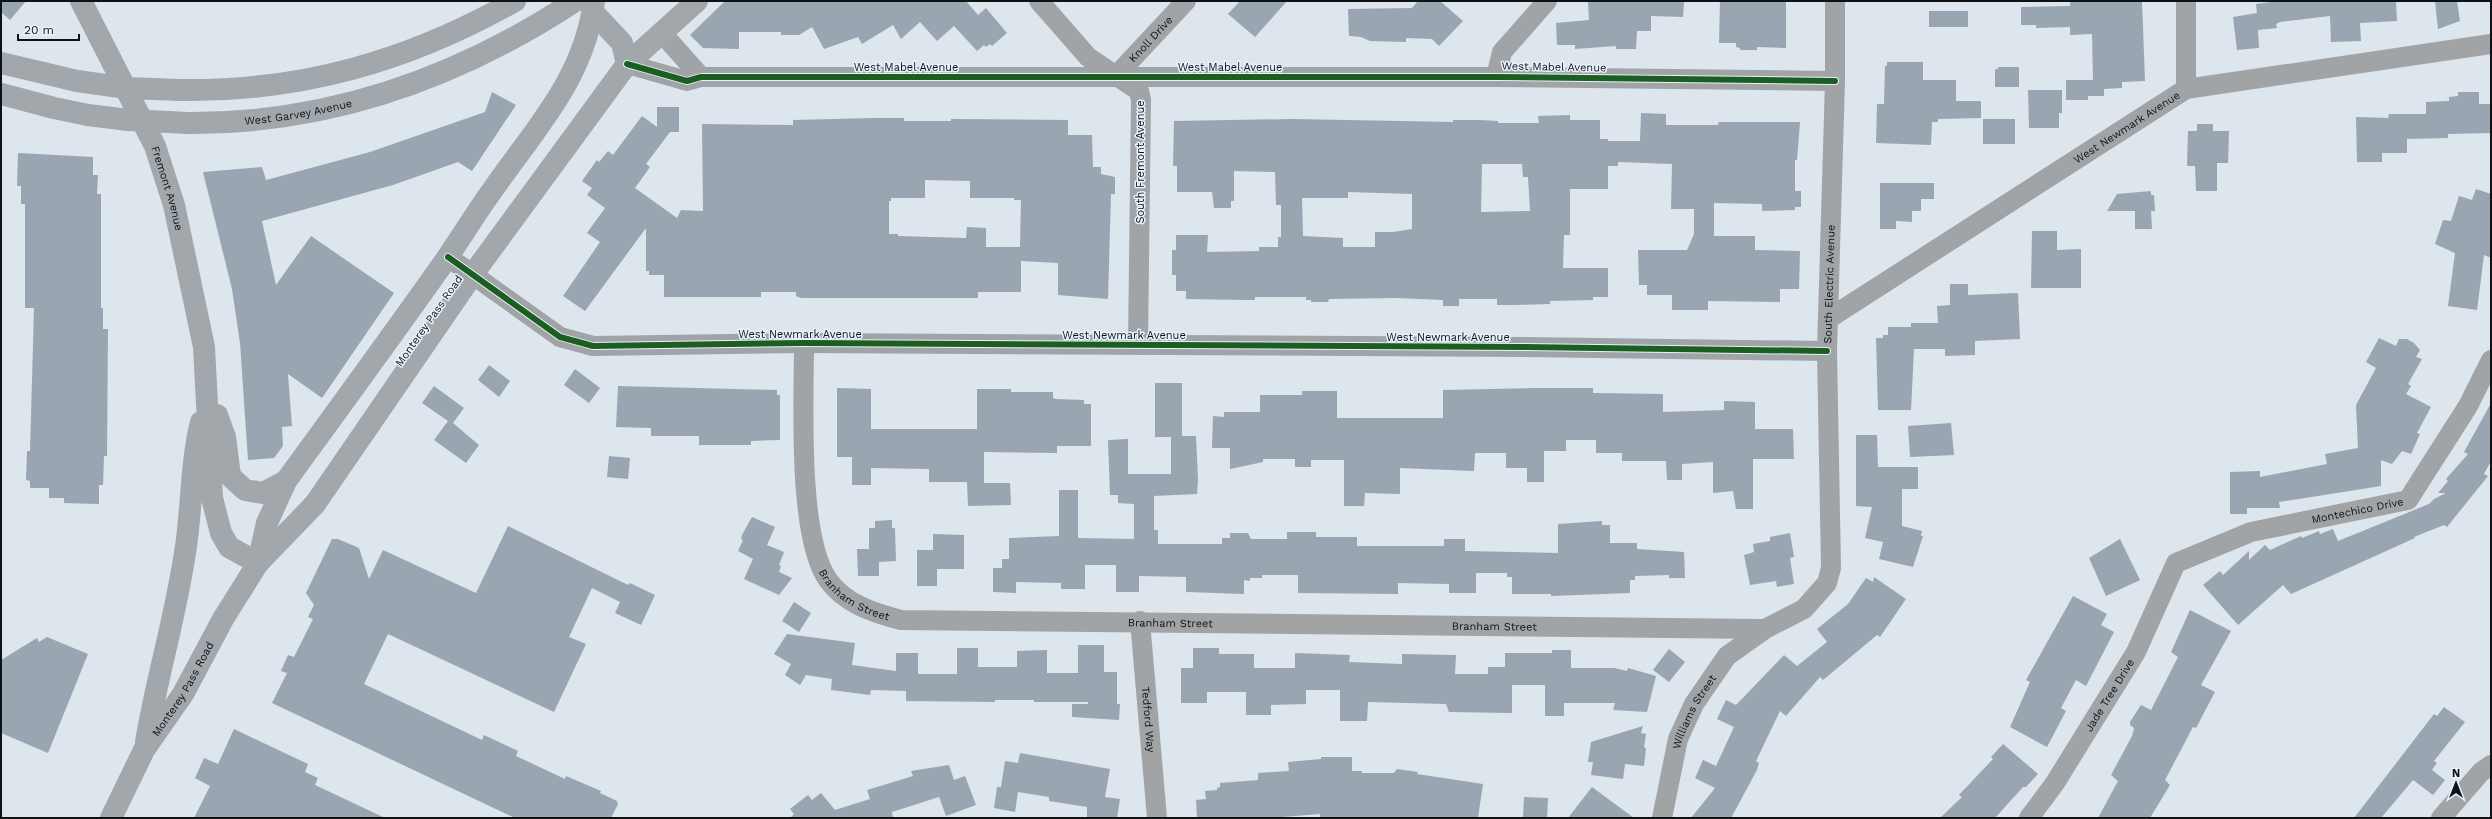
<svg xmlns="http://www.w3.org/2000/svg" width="2492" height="819" font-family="'Work Sans',sans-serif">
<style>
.building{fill:#99a5b1;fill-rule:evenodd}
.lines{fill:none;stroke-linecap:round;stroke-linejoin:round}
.minor{stroke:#a1a4a6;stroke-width:20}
.major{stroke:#a2a7ac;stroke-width:22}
.major-bridge{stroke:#a2a7ac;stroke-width:22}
.cycleway-casing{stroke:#e7f2fd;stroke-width:8}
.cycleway{stroke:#1b5e20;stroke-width:6}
.labels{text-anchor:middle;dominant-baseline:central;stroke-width:3;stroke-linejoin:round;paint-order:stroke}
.street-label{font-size:11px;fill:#0e1217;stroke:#e7f2fd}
</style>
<rect width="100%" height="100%" fill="#dde5ed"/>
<g class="building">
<polygon points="1,1 26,1 10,20 1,12"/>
<polygon points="725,1 966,1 978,15 986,8 1007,33 992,46 990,44 986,47 984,45 977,51 954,26 937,41 920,22 901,39 893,25 862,44 858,37 824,49 812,27 799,35 781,35 781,32 739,32 739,49 703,48 690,35"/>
<polygon points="1240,1 1287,1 1255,37 1228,14"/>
<polygon points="1418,1 1440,1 1463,21 1439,46 1432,39 1406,38 1406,42 1370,41 1361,37 1349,36 1348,9 1412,8"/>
<polygon points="1588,1 1684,1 1683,17 1651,16 1651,31 1637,31 1636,49 1616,49 1616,46 1575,49 1575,45 1557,45 1556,23 1589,20"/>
<polygon points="1720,1 1786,1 1786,48 1757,47 1757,50 1740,50 1740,48 1736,47 1736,43 1719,43"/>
<polygon points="2070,1 2142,1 2145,81 2122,82 2122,88 2104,89 2104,96 2088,96 2088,100 2066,100 2066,80 2093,80 2092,34 2070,35 2070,27 2036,28 2036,25 2021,25 2021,7 2070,6"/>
<polygon points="2279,1 2396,1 2397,21 2360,23 2361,41 2331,42 2330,16 2280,22 2276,24 2277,28 2258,30 2259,48 2237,50 2233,17 2257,13 2256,4"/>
<polygon points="2435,1 2457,1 2460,21 2438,29"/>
<rect x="1929" y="11" width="39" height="16"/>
<polygon points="1887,62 1923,62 1923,80 1956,80 1956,101 1981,101 1981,118 1938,119 1938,122 1932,122 1931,145 1876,143 1877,104 1884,104 1885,66 1887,66"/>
<polygon points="1998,67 2019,67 2019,87 1995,87 1995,69 1998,69"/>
<polygon points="2028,90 2062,90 2062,113 2059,113 2059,128 2029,128"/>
<polygon points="492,92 516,105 472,171 458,162 393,185 262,221 276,285 311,236 394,293 322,398 288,374 292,426 282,427 283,446 274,458 248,460 240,343 232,289 203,172 262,167 266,180 370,152 485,112"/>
<polygon points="2458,92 2479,92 2479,104 2491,104 2491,133 2448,134 2448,138 2407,139 2407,153 2382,153 2382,162 2357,162 2356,117 2388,118 2389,114 2426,114 2426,102 2449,101 2449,97 2458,96"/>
<path d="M657,107H679V132H670L646,164L650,167L635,188L677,218L681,210L703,211L702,124L793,125V120L874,118H904V121H951V119L1068,120V135H1092L1093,167H1101V174L1115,177V194H1111L1108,299L1058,295V263L1021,261V292H978V298H801L796,296V292H761V297H664V275H649V271H646V228L585,311L563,296L600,242L587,233L605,208L587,195L592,188L582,181L597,160L599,162L608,151L613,155L642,116L657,127ZM925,180L970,181V198H1014V200H1021L1020,247H986V228L967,227L966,238L898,236V234H889V201H891V198H925Z"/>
<path d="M1641,113L1666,114V125H1718L1719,122H1800L1797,160H1795V191H1801V207H1795V210L1762,211V204L1714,203V236H1755V250L1800,251L1799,289H1780V302L1708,301V310H1672V295H1647V285H1639L1638,250H1687L1694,234V209H1671L1672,164L1618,162V166H1608V189H1570V235H1564L1563,268H1608V297H1593V300L1550,301V304L1512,305H1497V299H1459V306H1443V300L1396,298L1329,299L1328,302H1311V300H1306V297H1255V300H1247L1186,299V291H1176V275H1172V250H1176V235H1208L1207,252L1259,251V247H1278V237H1281V205H1276L1275,172L1234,171V201H1231V208H1214L1212,192H1177V166H1173L1174,121L1293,119L1453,122V120H1479L1498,121V123H1539L1538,116L1570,115V120H1600V139H1608V141H1640ZM1482,164H1522L1523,177H1528L1530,211L1481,212ZM1348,192L1412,194V229L1393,232H1375V247H1343V238L1303,236L1302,198H1348Z"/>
<rect x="1983" y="119" width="32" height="25"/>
<polygon points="2197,124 2213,124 2213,131 2229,131 2228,163 2217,163 2217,191 2196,191 2195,166 2187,166 2188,131 2197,131"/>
<polygon points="18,153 93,157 93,175 98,175 97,194 101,194 101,308 103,308 103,329 108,329 107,456 104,456 103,485 99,485 99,504 64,503 64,498 49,498 49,488 30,488 30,481 26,480 27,451 30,451 34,308 25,308 25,204 21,204 21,186 17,186"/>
<polygon points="1880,183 1934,183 1934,199 1921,199 1921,211 1912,211 1912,222 1896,221 1896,229 1880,229"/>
<polygon points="2476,189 2491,194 2491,258 2484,255 2477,310 2448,306 2455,253 2435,244 2443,220 2451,221 2459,196 2472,200"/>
<polygon points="2151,191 2151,195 2154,195 2155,211 2151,211 2152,229 2135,229 2135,211 2107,211 2117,194"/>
<polygon points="2032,231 2057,231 2057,250 2081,249 2081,288 2031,288"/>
<polygon points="1950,284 1968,284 1968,295 2018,293 2020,339 1975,341 1975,355 1945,356 1945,349 1914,349 1911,410 1878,410 1876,338 1883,338 1883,335 1888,335 1888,327 1911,327 1911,323 1938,323 1937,306 1950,305"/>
<polygon points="2379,338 2396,346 2399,339 2407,339 2414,343 2420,350 2416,357 2422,359 2408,384 2411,386 2406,394 2431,407 2417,433 2420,434 2411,454 2402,451 2392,464 2381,460 2381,486 2279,502 2280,508 2247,508 2247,514 2230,514 2230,472 2260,471 2260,477 2327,464 2325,454 2358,448 2356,405 2376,368 2366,362"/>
<polygon points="489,365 510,381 499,397 478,380"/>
<polygon points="575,369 600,388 589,403 564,385"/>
<polygon points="1155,383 1182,383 1182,436 1196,436 1198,480 1197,494 1154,496 1154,530 1158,530 1158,544 1222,544 1222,538 1230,538 1230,533 1248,533 1251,539 1287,539 1287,532 1316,532 1316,537 1357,537 1357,546 1444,546 1444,539 1465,539 1465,551 1558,553 1558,524 1602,521 1602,525 1610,525 1610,543 1637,543 1637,549 1684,552 1685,578 1669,578 1669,575 1635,576 1635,580 1630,580 1630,593 1551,596 1551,594 1512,594 1512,577 1507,577 1507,573 1476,573 1476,593 1449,593 1449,584 1398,583 1398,594 1298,593 1298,575 1262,575 1262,578 1250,578 1250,581 1244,580 1244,594 1186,592 1186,577 1139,576 1139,592 1116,592 1116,565 1085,565 1085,589 1061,589 1061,583 1016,582 1016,593 993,592 993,568 1002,568 1002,559 1009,559 1009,538 1059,536 1059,490 1078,490 1078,538 1134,539 1134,504 1118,503 1118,495 1110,495 1108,440 1128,439 1128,474 1171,474 1171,437 1155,437"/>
<polygon points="434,386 464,408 453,423 479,445 466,463 434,440 448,421 422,403"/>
<polygon points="618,386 777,390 777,395 780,395 780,440 751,441 751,445 699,445 699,436 651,436 651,428 616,427"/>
<polygon points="837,388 871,389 871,429 977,429 977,389 1011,389 1011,392 1053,392 1053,398 1056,399 1084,400 1084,404 1091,404 1091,446 1057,446 1057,453 984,452 984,483 1010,483 1011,505 968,506 967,482 929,482 929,469 871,468 871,485 852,485 852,457 837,457"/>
<polygon points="1536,388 1593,388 1593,393 1663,394 1663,412 1724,410 1724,401 1755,402 1755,429 1793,429 1794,459 1753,459 1753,509 1736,509 1733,491 1713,493 1713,462 1682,464 1682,480 1667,480 1666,461 1622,461 1622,453 1596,453 1596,440 1566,440 1566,451 1544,451 1544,482 1527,482 1527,468 1506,468 1506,453 1475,453 1474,471 1400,468 1400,494 1365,493 1364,506 1344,506 1344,460 1311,460 1311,467 1295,467 1295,459 1263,459 1263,462 1230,469 1230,448 1212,448 1213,416 1224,417 1224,412 1260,412 1260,395 1302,395 1302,391 1337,391 1337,418 1443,418 1443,390"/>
<polygon points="2491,403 2491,461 2484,474 2488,476 2447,527 2444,525 2414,537 2415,538 2291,594 2283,585 2238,625 2203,585 2220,571 2223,575 2249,551 2249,560 2265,545 2270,550 2301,536 2302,538 2319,531 2320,534 2333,529 2338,541 2429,504 2434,499 2446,493 2438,493 2448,481 2446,479 2468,454 2464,452"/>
<polygon points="1951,423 1954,455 1910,457 1908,426"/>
<polygon points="1856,435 1877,435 1878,467 1918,467 1918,489 1902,489 1902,526 1922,531 1921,536 1923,536 1913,567 1879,559 1883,542 1865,538 1872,507 1856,506"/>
<polygon points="609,456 630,458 628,479 607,477"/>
<polygon points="752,517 775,527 767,545 784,552 779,565 781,566 779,572 792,578 779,595 744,579 753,559 738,551 743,540 741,539 742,535"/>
<polygon points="892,520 892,528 895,528 896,561 879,562 879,576 858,576 857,549 869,549 869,528 875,528 875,521"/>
<polygon points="508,526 628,585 630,583 655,595 641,625 615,613 620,602 592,588 569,637 586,644 554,712 388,634 364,684 482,740 484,735 518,751 516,756 565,779 566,776 601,791 600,793 617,801 618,804 611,818 515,818 272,703 287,673 281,671 288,655 294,657 313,619 308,617 314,605 306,593 332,539 338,539 359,548 369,579 383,550 476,593"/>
<polygon points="1790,533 1794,557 1790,558 1794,584 1777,587 1776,581 1750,585 1744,555 1754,552 1753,544 1770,541 1770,537"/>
<polygon points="933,534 964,535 964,569 937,569 937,586 917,586 917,550 933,550"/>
<polygon points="2120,539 2140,580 2106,596 2089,558"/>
<polygon points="1874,577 1906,599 1880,637 1877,635 1823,680 1820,677 1786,716 1780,711 1756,761 1759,763 1757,770 1731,818 1691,818 1715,788 1695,778 1703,760 1716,766 1734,727 1717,719 1726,700 1736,705 1784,655 1797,666 1827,642 1817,629 1848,604 1866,578 1873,582"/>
<polygon points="2073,596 2107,614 2101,625 2114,632 2086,686 2076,680 2061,708 2066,711 2047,747 2010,727 2030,682 2026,680"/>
<polygon points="794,602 811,613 799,632 782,621"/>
<polygon points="2190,610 2231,631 2201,685 2215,692 2196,728 2193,727 2165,780 2170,785 2150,818 2098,818 2118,781 2111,775 2132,736 2134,728 2130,725 2130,722 2141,705 2151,710 2178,657 2171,652"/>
<polygon points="787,634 855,643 852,665 896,671 896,653 918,653 918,674 957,674 957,648 978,648 978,667 1017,667 1017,651 1047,650 1047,673 1078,673 1078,645 1104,645 1104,672 1117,672 1117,704 1120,704 1119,720 1072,717 1072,704 1088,704 1088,702 1034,702 1034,700 995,700 995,702 906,701 906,691 871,690 870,695 831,690 832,679 806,675 800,685 785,675 791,664 774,654"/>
<polygon points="47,637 88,654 48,753 1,733 1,660 37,638 39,642"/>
<polygon points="1193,648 1219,648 1219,654 1254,654 1254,668 1295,668 1295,653 1350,655 1349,662 1402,664 1402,654 1456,655 1455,674 1488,674 1488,667 1505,667 1505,653 1552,653 1552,650 1571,650 1571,668 1614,668 1627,671 1628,668 1656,676 1647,712 1613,710 1615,703 1564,703 1564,716 1545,716 1545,685 1512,685 1512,713 1449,712 1446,704 1368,702 1367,721 1340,721 1340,690 1306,690 1306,704 1271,705 1271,715 1246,715 1246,692 1207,692 1207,703 1181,703 1181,668 1193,668"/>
<polygon points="1669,649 1685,662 1669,682 1653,670"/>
<polygon points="2444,707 2465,722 2434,761 2437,763 2432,770 2445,780 2433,795 2413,780 2381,818 2354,818 2434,714 2437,716"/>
<polygon points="1643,726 1641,733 1646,734 1644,747 1646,748 1644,766 1625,764 1623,779 1591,775 1593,762 1588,762 1591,742"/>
<polygon points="234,729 308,764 305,772 318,778 315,785 385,818 194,818 210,786 195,778 204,758 218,764"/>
<polygon points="2003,744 2038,774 2026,787 2023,787 1995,818 1940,818 1962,797 1959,795 1993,759 1991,757"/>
<polygon points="1020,753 1110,769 1105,797 1120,799 1117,818 1087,818 1087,807 1049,801 1049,797 1018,792 1015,812 994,808 997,787 1001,787 1005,761 1018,763"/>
<polygon points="1321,757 1352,757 1352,771 1362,771 1362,773 1394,773 1397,769 1418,772 1417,774 1483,784 1478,818 1320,818 1320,814 1270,818 1197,818 1196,800 1206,799 1205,791 1217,790 1217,788 1220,787 1220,783 1258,780 1258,773 1289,771 1288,762 1321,759"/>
<polygon points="949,765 954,780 965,776 976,805 946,816 939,797 892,812 893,818 790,818 794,814 790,809 808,795 812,800 821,793 835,810 870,799 867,790 913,776 911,771"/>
<polygon points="1592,787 1634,818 1568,818"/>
<polygon points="1524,797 1548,798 1547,818 1523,818"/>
</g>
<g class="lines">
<g class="minor">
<polyline points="1039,1 1088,57 1139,91 1141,100 1138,345"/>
<polyline points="2186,1 2186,89"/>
<polyline points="661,32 701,77"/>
<polyline points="627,64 687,81 701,77 1496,77 1835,81"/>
<path id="s1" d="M1115,77L1186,1"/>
<polyline points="1496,77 1502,52 1547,1"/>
<polyline points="448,257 560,337 593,346 804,343 1523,347 1827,351"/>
<path id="s2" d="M1828,319L2186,89L2491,44"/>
<path id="s3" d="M804,343C804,399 797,536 828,580C845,604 874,613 901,620L1765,629"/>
<path id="s4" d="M1140,621L1157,818"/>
<path id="s5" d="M1662,818L1678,739L1694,704L1727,656L1765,629L1804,609L1827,583L1831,568L1827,351L1835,81V1"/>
<path id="s6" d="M2029,818L2055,783L2136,652L2176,563L2251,532L2408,500L2468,406L2491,360"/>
<polyline points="2441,818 2481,772 2491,765"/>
</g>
<g class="major">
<path id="s7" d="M81,1L155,146L174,205L204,347L212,498L221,533L229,547L258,563"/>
<polyline points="592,11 622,43 627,64"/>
<polyline points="1,63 77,81"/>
<path d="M179,90C301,92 409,61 515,1"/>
<polyline points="1,94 54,108 88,115"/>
<path id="s8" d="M188,123C328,124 458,78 575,1"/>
<polyline points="217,415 225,437 230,476 245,490 263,493 286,481"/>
<path d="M258,563L267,523L286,481C340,407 394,333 447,258C463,235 477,211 494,188C535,129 585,77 594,1"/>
<path d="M146,742C157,676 177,612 186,546C192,505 191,462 201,422"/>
<path id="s9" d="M111,818L144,750L183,694L223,619L258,563L315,504L473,274L627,64L697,1"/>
</g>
<g class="major-bridge">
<polyline points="77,81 127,88 179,90"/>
<polyline points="88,115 128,120 188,123"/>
</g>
<g class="cycleway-casing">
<g id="cycleway">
<polyline points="627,64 687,81 701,77 1496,77 1835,81"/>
<polyline points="448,257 560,337 593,346 804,343 1523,347 1827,351"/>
</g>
</g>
<use href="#cycleway" class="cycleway"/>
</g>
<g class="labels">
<g class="street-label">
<text stroke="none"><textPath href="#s1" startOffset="52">Knoll Drive</textPath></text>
<text x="906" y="67">West Mabel Avenue</text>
<text x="1230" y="67">West Mabel Avenue</text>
<text transform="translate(1554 67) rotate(1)">West Mabel Avenue</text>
<text stroke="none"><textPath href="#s8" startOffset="111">West Garvey Avenue</textPath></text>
<text stroke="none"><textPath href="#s2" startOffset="355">West Newmark Avenue</textPath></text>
<text transform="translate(1140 162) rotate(-90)">South Fremont Avenue</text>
<text stroke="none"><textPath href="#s7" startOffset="207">Fremont Avenue</textPath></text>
<text stroke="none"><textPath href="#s5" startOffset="602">South Electric Avenue</textPath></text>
<text transform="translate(429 321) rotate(-55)">Monterey Pass Road</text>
<text x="800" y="334">West Newmark Avenue</text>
<text x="1124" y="335">West Newmark Avenue</text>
<text x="1448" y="337">West Newmark Avenue</text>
<text stroke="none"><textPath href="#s6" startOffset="485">Montechico Drive</textPath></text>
<text stroke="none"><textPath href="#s3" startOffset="271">Branham Street</textPath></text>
<text stroke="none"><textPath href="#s3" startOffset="595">Branham Street</textPath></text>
<text stroke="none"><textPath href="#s3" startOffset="919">Branham Street</textPath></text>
<text stroke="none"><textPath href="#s9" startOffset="148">Monterey Pass Road</textPath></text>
<text stroke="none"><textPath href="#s6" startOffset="147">Jade Tree Drive</textPath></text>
<text stroke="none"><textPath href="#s5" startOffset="112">Williams Street</textPath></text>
<text stroke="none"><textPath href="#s4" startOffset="99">Tedford Way</textPath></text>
</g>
</g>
<rect width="2492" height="819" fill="none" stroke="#0e1217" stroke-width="4"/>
<g transform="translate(2456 783)" stroke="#e7f2fd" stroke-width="3" paint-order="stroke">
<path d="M0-3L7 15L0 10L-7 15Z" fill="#0e1217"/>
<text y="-6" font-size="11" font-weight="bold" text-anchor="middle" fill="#0e1217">N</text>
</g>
<path d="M18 34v6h61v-6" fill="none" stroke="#0e1217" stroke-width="2"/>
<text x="24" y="34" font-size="12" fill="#0e1217" stroke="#e7f2fd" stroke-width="3" paint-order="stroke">20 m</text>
</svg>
